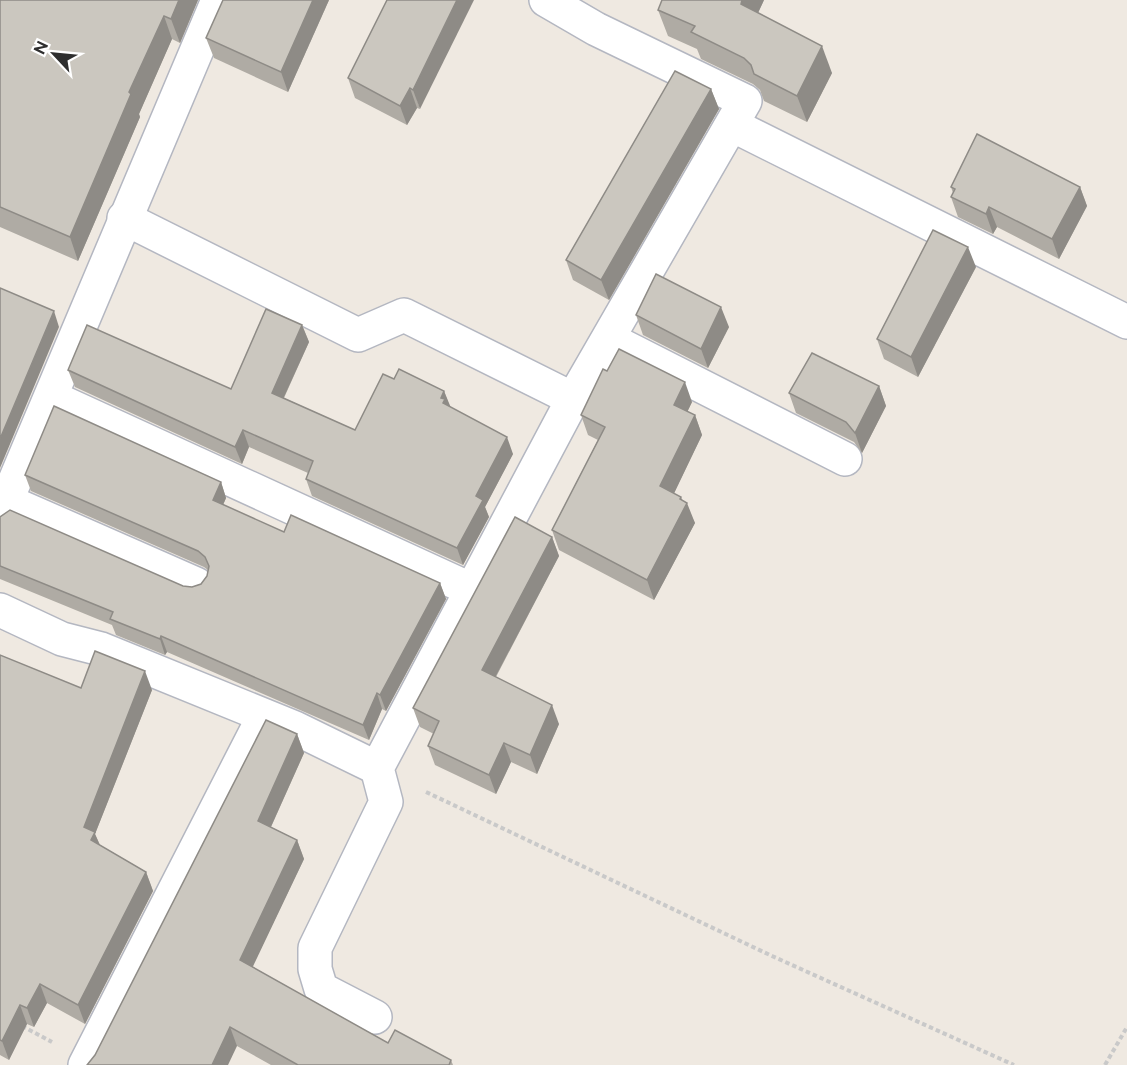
<svg xmlns="http://www.w3.org/2000/svg" width="1127" height="1065" font-family="Raleway,sans-serif">
<style>
.lines{fill:none;stroke-linecap:round;stroke-linejoin:round}
.street-casing{stroke:#b4b7c1;stroke-width:36}
.path{stroke:#c9c9c9;stroke-width:4;stroke-dasharray:4.5 3;stroke-linecap:butt}
.street{stroke:#fff;stroke-width:33}
.wall{fill:#afaba4}
.shaded-wall{fill:#8e8b86}
.building{fill:#cbc7bf;stroke:#8e8b86;stroke-width:1.5}
</style>
<rect width="100%" height="100%" fill="#efe9e1"/>
<g class="lines">
<g class="street-casing">
<g id="street">
<polyline points="732,125 1127,322"/>
<polyline points="124,218 358,335 404,315 573,399"/>
<polyline points="609,339 845,459"/>
<polyline points="51,397 470,589"/>
<polyline points="7,501 196,584"/>
<polyline points="0,516 218,0"/>
<polyline points="0,610 62,639 101,649 295,728 377,768"/>
<polyline points="375,1017 321,989 315,969 315,948 386,802 377,768 573,399 745,101 596,29 546,0"/>
<polyline points="85,1065 264,716"/>
</g>
</g>
<g class="path">
<polyline points="426,792 772,956 1014,1065"/>
<polyline points="22,1026 52,1042"/>
<polyline points="1105,1065 1127,1027"/>
</g>
<use href="#street" class="street"/>
</g>
<g class="wall">
<polygon points="0,0 198,0 180,43 172,39 139,114 140,117 78,261 0,227"/>
<polygon points="329,0 288,92 214,58 206,38"/>
<polygon points="387,0 420,109 417,108 407,125 355,98 348,78"/>
<polygon points="764,0 758,13 832,73 807,122 764,101 760,90 753,84 701,59 697,49 668,36 658,10"/>
<polygon points="711,89 719,109 609,300 573,280 566,260"/>
<polygon points="951,187 1080,187 1087,206 1059,259 997,227 993,234 958,217 951,197 953,193"/>
<polygon points="976,267 918,377 884,359 877,339"/>
<polygon points="636,315 729,327 708,368 643,335"/>
<polygon points="302,325 309,342 284,398 355,430 394,379 444,391 450,407 513,454 485,507 489,517 463,565 312,496 306,479 308,473 249,447 242,464 75,387 68,370 231,389"/>
<polygon points="879,386 886,406 862,453 854,442 796,413 789,393"/>
<polygon points="692,402 687,412 695,415 702,435 674,493 683,501 695,523 654,600 559,550 552,530 598,440 588,435 581,415"/>
<polygon points="25,475 221,482 226,498 223,505 284,532 440,583 446,599 386,711 382,709 369,740 167,652 165,655 116,635 112,625 0,579 0,517 183,586 192,587 201,584 207,576 208,570 204,567 31,491"/>
<polygon points="552,537 559,556 496,677 559,724 537,774 511,762 496,794 435,765 428,746 434,734 420,727 413,708"/>
<polygon points="0,655 81,688 152,690 95,834 100,845 146,872 153,891 85,1024 47,1003 34,1027 27,1024 9,1060 0,1055"/>
<polygon points="297,734 304,753 271,827 297,840 304,859 252,967 388,1043 451,1060 453,1065 271,1065 237,1046 95,1055"/>
</g>
<g class="shaded-wall">
<polygon points="179,0 198,0 180,43 171,19"/>
<polygon points="313,0 329,0 288,92 281,72"/>
<polygon points="457,0 474,0 420,109 413,90"/>
<polygon points="742,0 764,0 750,30 741,4"/>
<polygon points="164,16 172,39 139,114 140,117 78,261 70,237 129,92"/>
<polygon points="822,46 832,73 807,122 797,96"/>
<polygon points="410,88 417,108 407,125 400,106"/>
<polygon points="711,89 719,109 609,300 601,280"/>
<polygon points="1080,187 1087,206 1059,259 1052,239"/>
<polygon points="989,207 997,227 993,234 986,214"/>
<polygon points="968,247 976,267 918,377 911,357"/>
<polygon points="721,307 729,327 708,368 701,349"/>
<polygon points="54,311 59,327 0,468 0,439"/>
<polygon points="302,325 309,342 278,410 272,393"/>
<polygon points="685,382 692,402 681,425 674,405"/>
<polygon points="879,386 886,406 862,453 855,433"/>
<polygon points="444,391 451,408 449,420 441,398"/>
<polygon points="695,415 702,435 668,506 660,486"/>
<polygon points="243,430 249,447 242,464 235,447"/>
<polygon points="507,437 513,454 485,507 489,517 463,565 457,548 476,496"/>
<polygon points="221,482 226,498 218,516 213,500"/>
<polygon points="681,497 685,508 687,503 695,523 654,600 647,580"/>
<polygon points="552,537 559,556 489,689 482,670"/>
<polygon points="440,583 446,599 386,711 380,695"/>
<polygon points="161,636 167,652 165,655 160,639"/>
<polygon points="145,671 152,690 95,834 102,850 98,858 84,827"/>
<polygon points="377,693 382,709 369,740 363,725"/>
<polygon points="552,705 559,724 537,774 530,755"/>
<polygon points="297,734 304,753 265,840 258,821"/>
<polygon points="504,743 511,762 496,794 489,775"/>
<polygon points="297,840 304,859 247,979 240,960"/>
<polygon points="146,872 153,891 85,1024 78,1005"/>
<polygon points="40,984 47,1003 34,1027 27,1008"/>
<polygon points="20,1005 27,1024 9,1060 2,1041"/>
<polygon points="230,1027 237,1046 228,1065 212,1065"/>
</g>
<g class="building">
<polygon points="0,0 179,0 171,19 164,16 129,92 131,94 70,237 0,207"/>
<polygon points="223,0 313,0 281,72 206,38"/>
<polygon points="387,0 457,0 413,90 410,88 400,106 348,78"/>
<polygon points="662,0 742,0 741,4 822,46 797,96 754,74 751,65 744,58 691,32 695,26 658,10"/>
<polygon points="675,71 711,89 601,280 566,260"/>
<polygon points="977,134 1080,187 1052,239 989,207 986,214 951,197 955,189 951,187"/>
<polygon points="933,230 968,247 911,357 877,339"/>
<polygon points="656,274 721,307 701,349 636,315"/>
<polygon points="0,288 54,311 0,439"/>
<polygon points="266,309 302,325 272,393 355,430 383,374 394,379 399,369 444,391 441,398 445,399 443,403 507,437 476,496 483,500 457,548 306,479 313,461 243,430 235,447 68,370 87,325 231,389"/>
<polygon points="619,349 685,382 674,405 695,415 660,486 681,497 680,499 687,503 647,580 552,530 605,427 581,415 603,369 607,371"/>
<polygon points="812,353 879,386 855,433 846,422 789,393"/>
<polygon points="54,406 221,482 213,500 284,532 291,515 440,583 380,695 377,693 363,725 161,636 160,639 110,619 113,612 0,566 0,517 10,510 183,586 192,587 201,584 207,576 209,566 205,557 198,551 25,475"/>
<polygon points="515,517 552,537 482,670 552,705 530,755 504,743 489,775 428,746 439,721 413,708"/>
<polygon points="95,651 145,671 84,827 95,832 91,840 146,872 78,1005 40,984 27,1008 20,1005 2,1041 0,1040 0,655 81,688"/>
<polygon points="266,720 297,734 258,821 297,840 240,960 388,1043 395,1030 451,1060 449,1065 298,1065 230,1027 212,1065 87,1065 95,1055"/>
</g>
<g transform="translate(54 54) rotate(296)" stroke="#ffffff" stroke-width="4.5" paint-order="stroke">
<path d="M0-4.5L10 22L0 15L-10 22Z" fill="#2e2e2e"/>
<text y="-9" font-size="16" font-weight="bold" text-anchor="middle" fill="#2e2e2e">N</text>
</g>
</svg>
